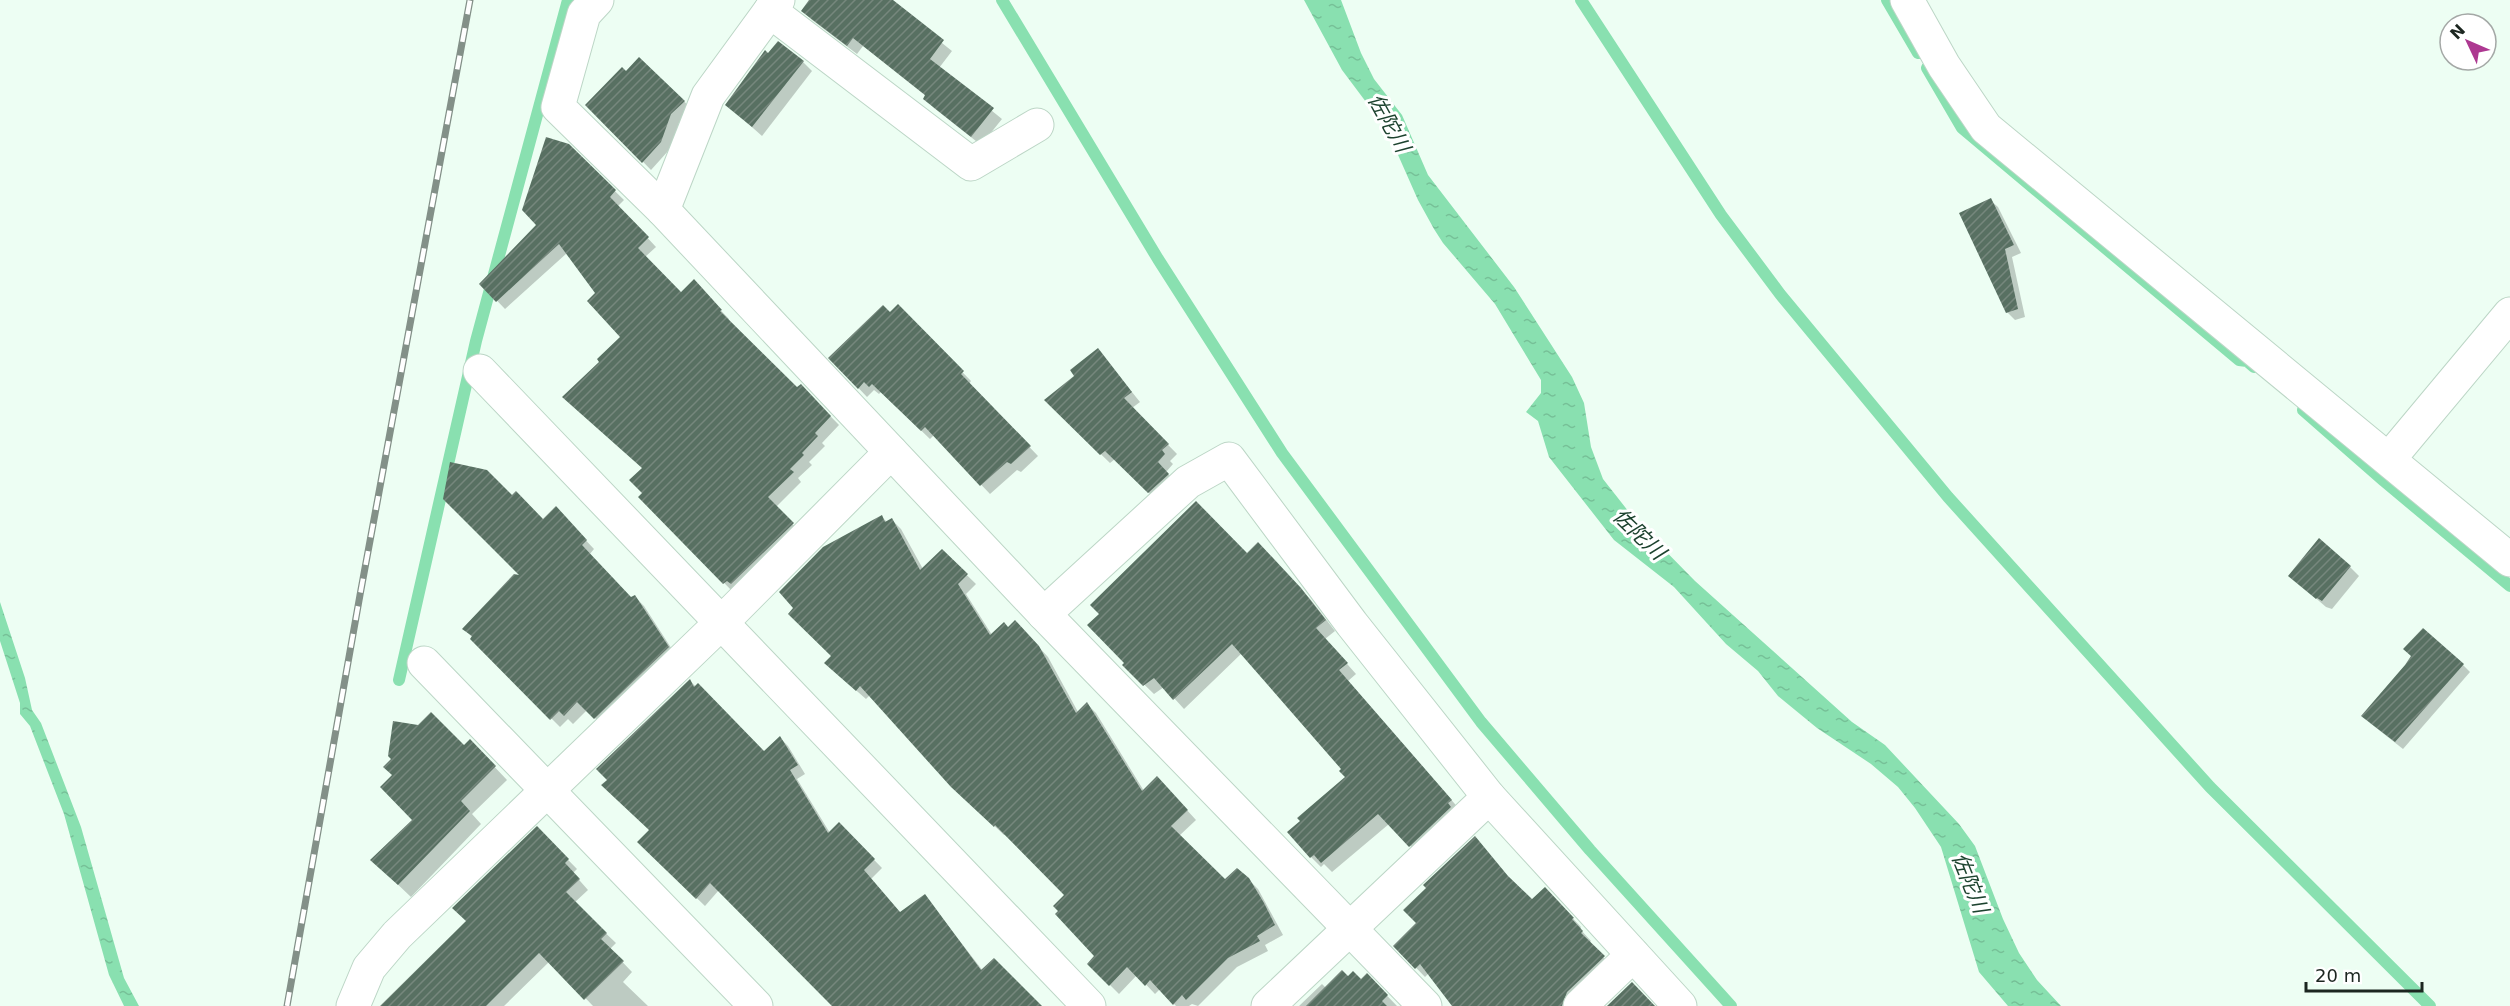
<svg xmlns="http://www.w3.org/2000/svg" width="2510" height="1006" font-family="'DejaVu Sans','Noto Sans JP',sans-serif">
<style>
.water{fill:url(#water-ripples)}
.shadow{fill:#0003}
.lines{fill:none;stroke-linecap:round;stroke-linejoin:round}
.stream{stroke:#89e0b0;stroke-width:12}
.building{fill:url(#building-hatch)}
.minor-casing{stroke:#bcd6c6;stroke-width:35}
.minor{stroke:#fff;stroke-width:33}
.rail-casing{stroke:#839088;stroke-width:7}
.rail{stroke:#fff;stroke-width:4.5;stroke-dasharray:14;stroke-linecap:butt}
.labels{text-anchor:middle;dominant-baseline:central;stroke-width:6;stroke-linejoin:round;paint-order:stroke}
.water-label{font-size:21px;font-style:italic;fill:#1d432f;stroke:#fff}
</style>
<defs>
<pattern id="water-ripples" width="26" height="14" patternUnits="userSpaceOnUse" patternTransform="scale(1.5)"><rect width="26" height="14" fill="#89e0b0"/><path d="M2 4q2-2 4 0t4 0M15 11q2-2 4 0t4 0" fill="none" stroke="#76c097"/></pattern>
<pattern id="building-hatch" width="6" height="6" patternUnits="userSpaceOnUse" patternTransform="scale(1.5)"><rect width="6" height="6" fill="#587062"/><path d="M-1 1l2-2M0 6l6-6M5 7l2-2" fill="none" stroke="#76877d"/></pattern>
</defs>
<rect width="100%" height="100%" fill="#edfef3"/>
<g class="water">
<polygon points="1304,0 1341,0 1361,53 1374,79 1402,115 1428,175 1514,287 1572,377 1584,403 1591,447 1603,479 1636,521 1695,581 1852,722 1885,745 1959,824 1975,846 2003,919 2019,953 2037,980 2061,1006 2008,1006 1979,972 1941,847 1915,808 1898,787 1871,764 1817,728 1778,696 1758,671 1726,644 1674,587 1614,540 1549,457 1538,421 1526,412 1541,393 1541,380 1495,304 1443,243 1434,229 1418,200 1387,130 1342,70"/>
<polygon points="0,602 25,678 32,710 41,723 81,827 124,978 139,1006 124,1006 109,975 64,814 30,726 20,714 20,703 0,641"/>
</g>
<g class="shadow">
<polygon points="811,0 888,0 952,51 939,68 1002,119 981,145 934,108 925,98 926,96 863,46 857,54 812,20 803,11"/>
<polygon points="640,59 693,110 679,123 669,150 651,170 588,105"/>
<polygon points="803,62 812,71 762,136 727,105"/>
<polygon points="568,145 624,200 618,206 656,247 645,257 681,294 694,282 729,319 728,321 797,390 801,386 839,425 822,443 825,446 809,462 812,465 798,478 801,482 776,507 801,533 733,592 640,497 644,493 643,469 601,362 622,337 597,293 567,253 505,309 481,284 538,225"/>
<polygon points="1990,200 1998,207 2021,253 2012,257 2025,317 2015,320 2007,312"/>
<polygon points="898,306 971,381 969,384 1038,456 1021,472 1017,470 990,494 934,435 930,439 881,392 879,394 874,390 867,397 830,358"/>
<polygon points="1098,350 1140,402 1132,408 1177,454 1170,461 1173,464 1166,472 1177,484 1158,502 1115,459 1110,463 1046,401 1076,377"/>
<polygon points="512,497 543,521 564,517 594,549 589,555 631,599 635,597 644,606 677,657 604,727 587,710 573,724 568,719 560,727 472,639 473,638 464,629 524,577"/>
<polygon points="881,516 887,522 892,520 901,529 923,569 942,551 976,584 966,594 992,635 1009,629 1024,631 1048,657 1078,712 1087,704 1096,713 1144,791 1166,787 1196,820 1179,836 1225,881 1248,879 1258,889 1283,935 1265,945 1268,951 1237,967 1198,1006 1192,1004 1189,1006 1176,1006 1160,989 1155,994 1137,975 1119,994 1089,964 1096,956 1066,895 1006,834 1004,835 952,786 870,695 866,699 835,672 833,656"/>
<polygon points="1268,554 1311,600 1335,631 1325,639 1356,674 1348,681 1461,811 1420,856 1389,824 1332,872 1324,864 1321,867 1311,857 1289,832 1347,777 1343,769 1242,653 1184,709 1164,687 1154,694 1124,665 1247,555"/>
<polygon points="2350,567 2359,576 2332,609 2326,607 2290,576"/>
<polygon points="2463,665 2470,672 2403,749 2370,723"/>
<polygon points="690,681 764,752 780,738 788,746 805,774 797,779 830,833 839,824 882,868 871,879 901,914 925,896 983,971 1040,1006 832,1006 719,890 705,906 647,850"/>
<polygon points="470,741 507,780 472,814 481,824 411,897 372,860 414,820"/>
<polygon points="537,828 577,869 573,873 588,890 574,903 616,943 610,949 632,972 623,982 648,1006 593,1006 550,961 504,1006 385,1006 467,922"/>
<polygon points="1515,885 1532,901 1545,889 1581,927 1580,929 1591,941 1589,943 1612,966 1573,1006 1453,1006 1429,973 1425,977 1395,946"/>
<polygon points="1367,975 1397,1006 1299,1006 1322,984 1326,988 1348,978 1361,981"/>
</g>
<g class="lines">
<g class="stream">
<polyline points="1002,0 1158,259 1282,453 1481,722 1590,850 1731,1006"/>
<polyline points="1581,0 1721,215 1780,294 1948,497 2210,787 2430,1006"/>
<polyline points="1887,0 1918,53"/>
<polyline points="1927,68 1962,128 2239,360 2247,361 2254,367"/>
<polyline points="2303,410 2384,481 2510,586"/>
<polyline points="399,680 476,341 568,0"/>
</g>
</g>
<g class="building">
<polygon points="809,0 893,0 944,40 930,59 994,108 971,137 923,99 925,95 853,38 847,46 801,11"/>
<polygon points="778,41 804,61 752,127 725,105 765,50 768,53"/>
<polygon points="639,57 685,101 671,114 661,142 642,163 585,105 622,67 626,71"/>
<polygon points="546,137 569,144 616,190 610,197 649,237 638,248 681,292 694,279 722,310 720,311 797,387 801,384 831,416 815,433 818,436 802,453 804,455 790,469 794,472 768,497 794,523 731,584 727,581 723,584 638,497 642,493 629,480 642,468 562,397 599,362 597,359 620,337 587,301 595,293 559,244 496,302 479,284 536,225 522,210"/>
<polygon points="1991,198 2014,245 2005,249 2018,309 2006,313 1959,213"/>
<polygon points="898,304 964,371 961,374 1031,446 1011,464 1007,462 980,486 925,427 921,431 872,384 869,387 864,382 858,389 828,358 883,305 890,312"/>
<polygon points="1098,348 1132,392 1124,398 1169,444 1162,450 1165,454 1158,462 1169,474 1148,493 1105,451 1100,455 1044,400 1074,376 1070,370"/>
<polygon points="450,462 487,470 512,495 516,491 543,519 556,506 587,540 582,545 631,597 635,595 669,647 594,719 577,702 564,716 559,711 550,720 470,639 472,636 462,629 514,574 519,575 443,499"/>
<polygon points="1196,501 1247,553 1258,542 1301,588 1326,620 1316,628 1348,663 1339,670 1452,800 1448,803 1451,807 1409,847 1378,814 1321,863 1314,855 1310,858 1287,832 1300,821 1297,818 1345,777 1339,771 1341,769 1232,644 1173,700 1154,678 1143,686 1122,665 1124,663 1087,625 1099,614 1090,605"/>
<polygon points="882,515 885,522 892,518 920,570 942,549 968,574 958,584 990,635 1004,622 1008,627 1015,620 1039,646 1076,713 1087,702 1142,791 1157,776 1188,810 1171,826 1225,879 1237,868 1249,878 1264,903 1275,925 1257,936 1260,941 1228,958 1186,1000 1182,995 1173,1005 1150,980 1145,986 1127,967 1109,986 1087,964 1094,956 1055,914 1058,911 1053,906 1064,895 995,825 994,827 951,787 860,686 856,691 824,663 831,656 788,614 793,608 779,592 823,547"/>
<polygon points="2319,538 2351,566 2322,601 2317,598 2316,599 2288,576"/>
<polygon points="2423,628 2464,664 2395,742 2361,716 2405,665 2411,656 2403,649"/>
<polygon points="690,679 694,687 698,683 764,751 780,736 798,765 790,770 828,833 839,822 875,859 864,870 900,912 925,894 981,970 994,958 1042,1006 832,1006 710,883 696,899 637,842 649,830 601,785 607,780 596,769"/>
<polygon points="431,712 464,745 470,739 496,766 461,801 470,811 398,885 370,860 412,820 380,787 392,775 383,767 391,759 388,756 393,721 418,725"/>
<polygon points="537,826 569,859 565,863 580,879 566,892 607,933 601,939 624,961 584,1000 539,953 486,1006 380,1006 466,921 452,908"/>
<polygon points="1475,836 1508,876 1532,899 1545,887 1574,918 1572,919 1583,931 1581,933 1605,956 1567,992 1562,1006 1452,1006 1420,964 1415,969 1393,946 1416,923 1403,910 1426,888 1423,885"/>
<polygon points="1342,970 1348,976 1353,971 1361,979 1367,973 1388,995 1382,1001 1387,1006 1306,1006"/>
<polygon points="1632,982 1655,1006 1607,1006"/>
</g>
<g class="lines">
<g class="minor-casing">
<g id="minor">
<polyline points="597,0 584,14 558,107 663,210 1044,614 1425,1006"/>
<polyline points="1907,0 1944,66 1986,128 2510,560"/>
<polyline points="770,11 971,164 1037,125"/>
<polyline points="663,210 708,96 778,0"/>
<polyline points="480,371 1089,1006"/>
<polyline points="2389,459 2510,314"/>
<polyline points="1044,614 1188,482 1229,459 1352,624 1489,797 1680,1006"/>
<polyline points="424,663 756,1006"/>
<polyline points="353,1006 369,968 397,935 722,622 891,452"/>
<polyline points="1268,1006 1489,797"/>
<polyline points="1580,1006 1633,955"/>
</g>
</g>
<use href="#minor" class="minor"/>
<g class="rail-casing">
<polyline id="rail" points="287,1006 360,595 470,0"/>
</g>
<use href="#rail" class="rail"/>
</g>
<g class="labels">
<g class="water-label">
<text transform="translate(1389 123) rotate(61)">佐陀川</text>
<text transform="translate(1639 534) rotate(44)">佐陀川</text>
<text transform="translate(1970 883) rotate(68)">佐陀川</text>
</g>
</g>
<g transform="translate(2468 42) rotate(314)"><circle r="28" fill="#ffffff" stroke="#a4a8a6" stroke-width="1.5"/>
<path d="M0-4.5L10 22L0 15L-10 22Z" fill="#ad3891"/>
<text y="-9" font-size="16" font-weight="bold" text-anchor="middle" fill="#1c2620">N</text>
</g>
<path d="M2306 982v9h116v-9" fill="none" stroke="#1c2620" stroke-width="3"/>
<text x="2315" y="982" font-size="18" fill="#1c2620" stroke="#ffffff" stroke-width="4.5" paint-order="stroke">20 m</text>
</svg>
